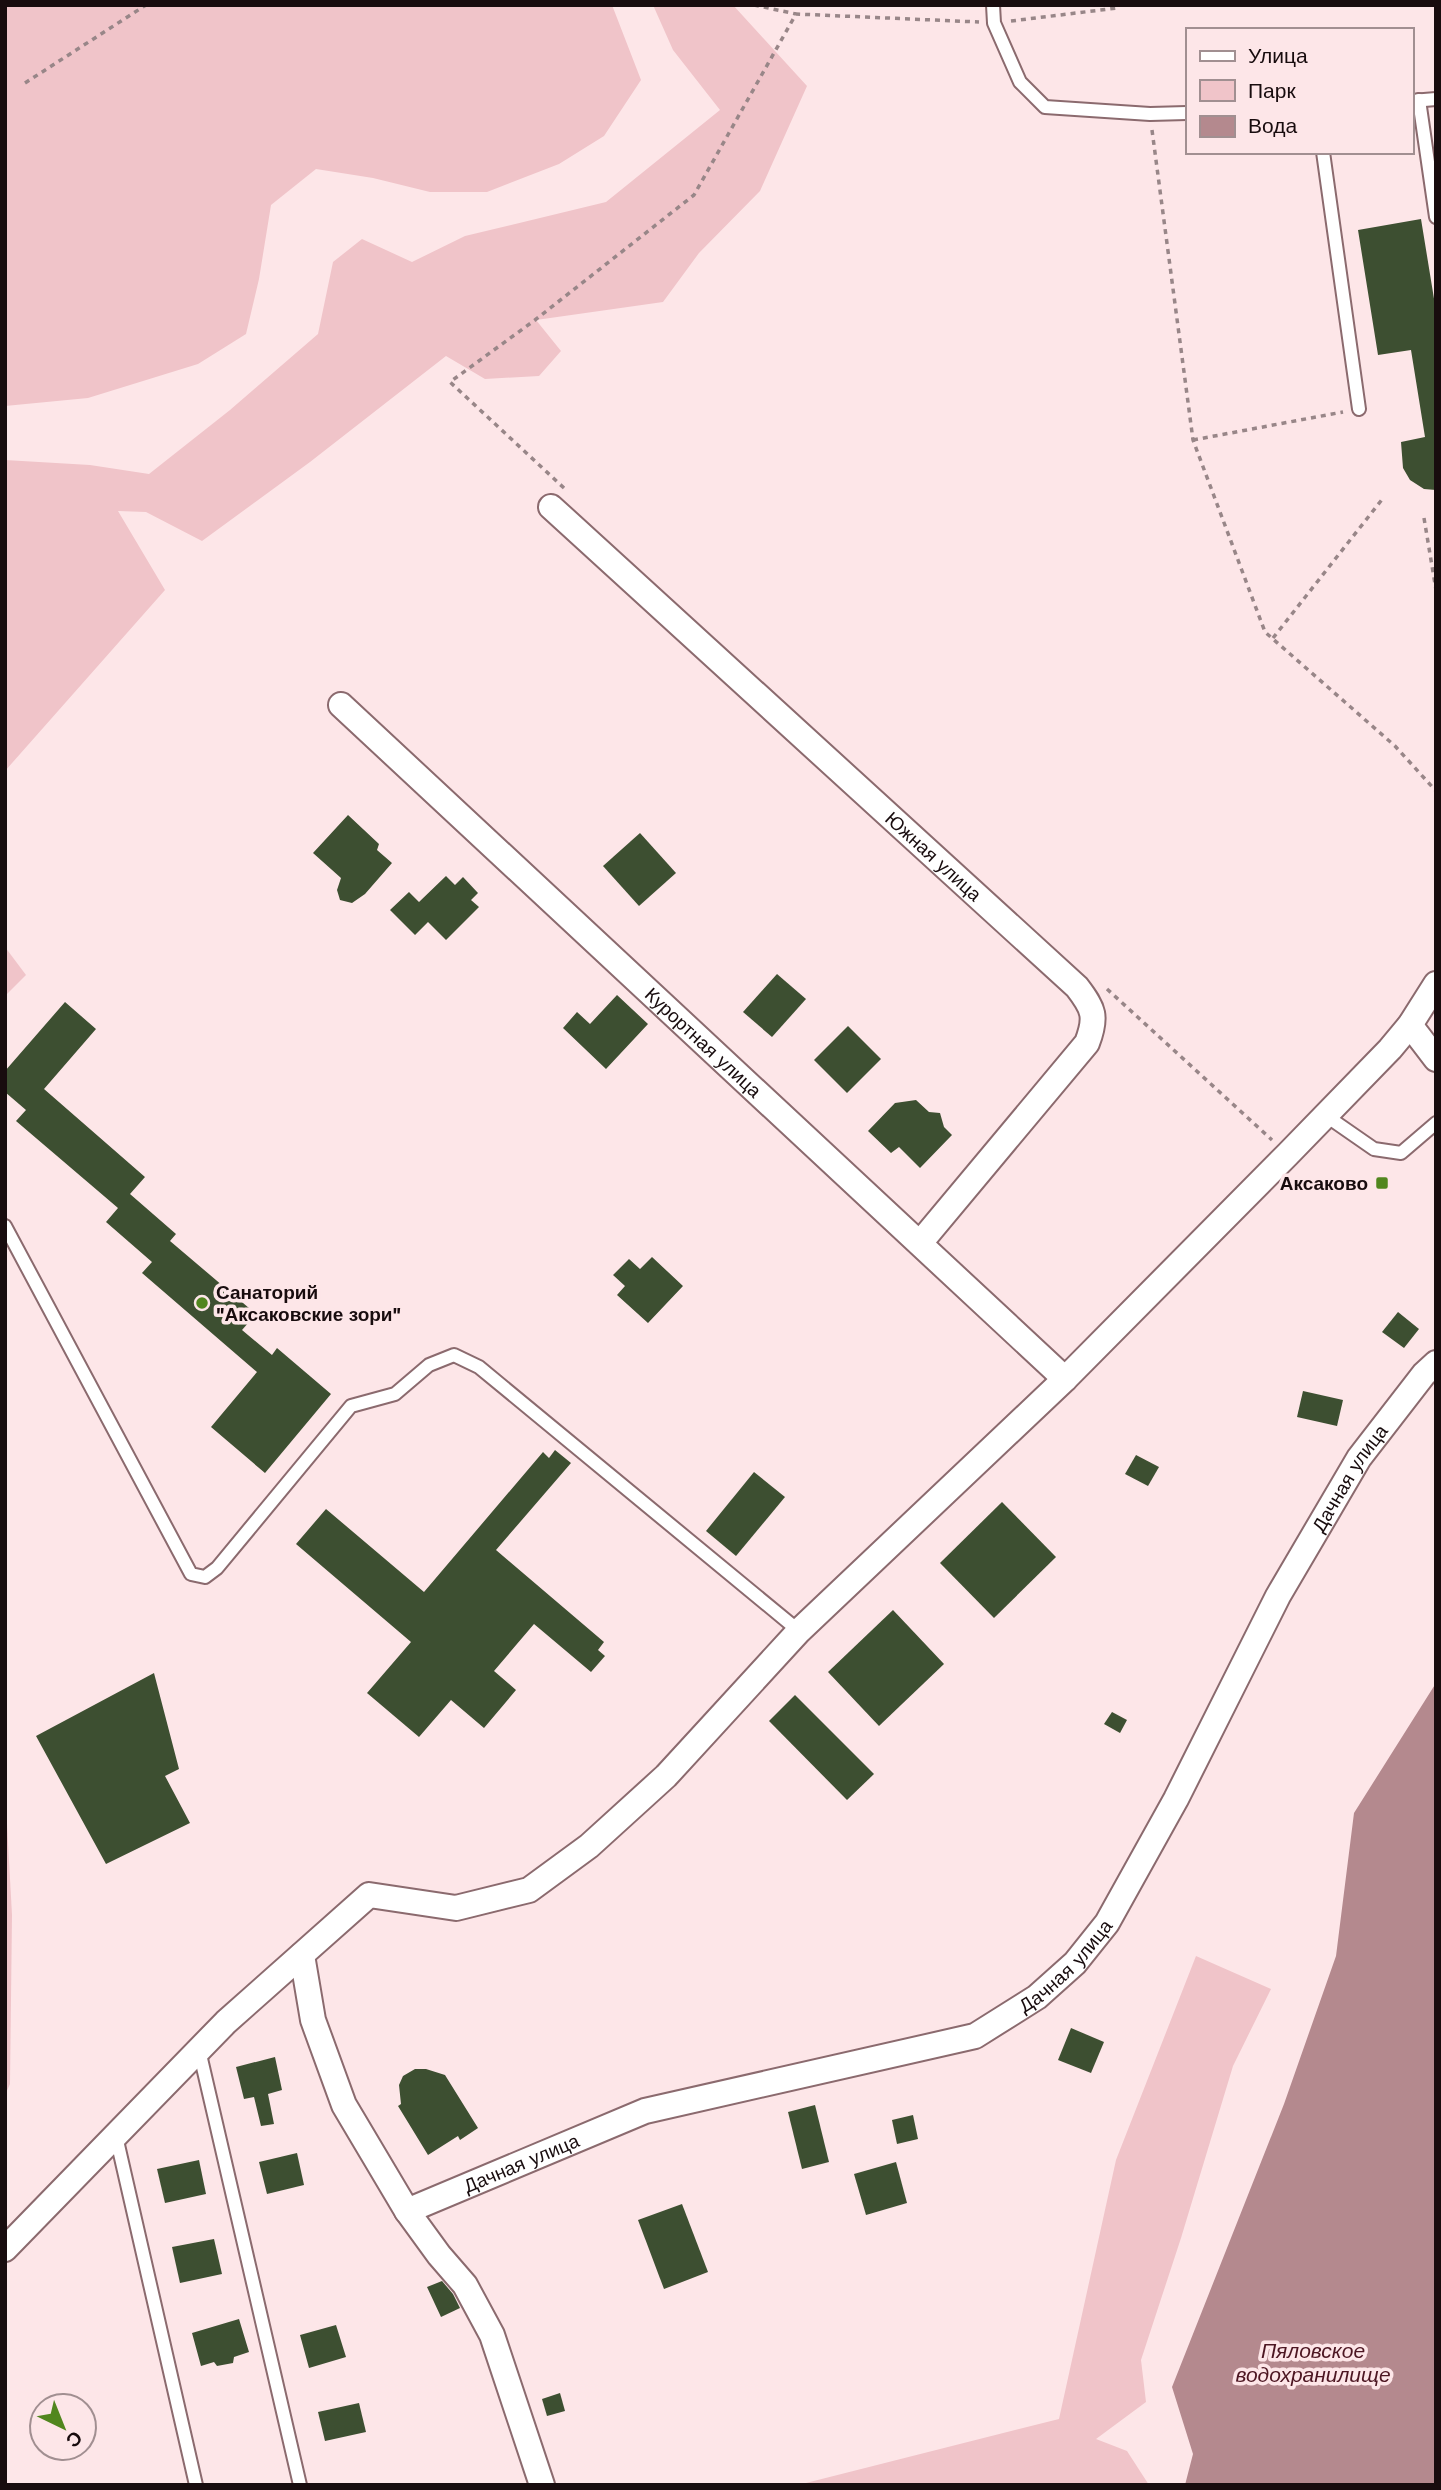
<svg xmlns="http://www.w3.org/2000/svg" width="1441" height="2490" font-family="'Work Sans',sans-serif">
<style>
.green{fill:#f0c4c9}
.water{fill:#b4898e}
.building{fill:#3d4f31}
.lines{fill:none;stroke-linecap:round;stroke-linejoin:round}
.service-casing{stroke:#8b6a6e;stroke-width:16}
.minor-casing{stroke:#8b6a6e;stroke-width:28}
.path{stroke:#988688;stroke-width:3.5;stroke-dasharray:5 5;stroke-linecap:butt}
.service{stroke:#fff;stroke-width:12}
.minor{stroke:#fff;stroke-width:24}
.poi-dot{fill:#51861e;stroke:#fde6e8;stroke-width:2.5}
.labels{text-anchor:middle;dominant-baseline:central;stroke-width:7;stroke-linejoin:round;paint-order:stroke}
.street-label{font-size:19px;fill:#180c0e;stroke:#fde6e8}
.poi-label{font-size:19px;font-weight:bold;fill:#180c0e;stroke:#fde6e8;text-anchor:end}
.water-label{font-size:21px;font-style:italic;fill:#4d1622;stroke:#fde6e8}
</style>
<rect width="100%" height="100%" fill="#fde6e8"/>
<g class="green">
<polygon points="5,5 612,5 641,80 604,136 559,164 487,192 430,192 373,178 316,169 271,205 259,279 246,334 198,364 88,398 5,406"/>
<polygon points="653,5 733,5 807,86 760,191 699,253 663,302 536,320 561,351 539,376 485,379 446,356 310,462 202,541 146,512 118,511 165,590 5,771 5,460 90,465 149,474 230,410 318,334 333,262 362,239 412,262 465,236 606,202 720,110 673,50"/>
<polygon points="5,947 26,975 5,996"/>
<polygon points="5,1788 12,1915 10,2084 5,2095"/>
<polygon points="1196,1956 1271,1989 1233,2066 1181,2238 1141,2360 1146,2402 1096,2439 1127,2451 1149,2485 798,2485 1059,2419 1116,2160"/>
</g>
<polygon class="water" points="1436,1683 1436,2485 1185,2485 1193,2454 1172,2387 1284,2104 1336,1956 1354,1813"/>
<g class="building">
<polygon points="1421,219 1436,311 1436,490 1424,489 1410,480 1403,468 1401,442 1425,437 1411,350 1378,355 1358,230"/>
<polygon points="348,815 379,844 377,850 392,863 365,894 352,903 340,900 337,890 341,878 313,853"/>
<polygon points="640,833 676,873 639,906 603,866"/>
<polygon points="446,876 455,885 463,877 478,893 471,900 479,907 446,940 428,922 415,935 390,910 409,892 419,902"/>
<polygon points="777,974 806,999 772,1037 743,1012"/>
<polygon points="617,995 648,1024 606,1069 563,1028 577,1012 590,1024"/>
<polygon points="65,1002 96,1029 44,1089 145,1177 130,1194 176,1234 170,1241 256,1314 242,1330 272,1355 277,1348 331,1394 265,1473 211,1427 257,1372 142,1273 152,1262 106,1222 118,1208 16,1121 26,1110 5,1092 5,1071"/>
<polygon points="848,1026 881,1059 847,1093 814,1060"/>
<polygon points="916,1100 929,1112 940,1113 944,1127 952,1135 920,1168 899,1147 891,1153 868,1131 895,1103"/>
<polygon points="652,1257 683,1286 648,1323 617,1295 625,1286 613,1275 629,1259 640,1269"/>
<polygon points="1398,1312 1419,1329 1404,1348 1382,1332"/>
<polygon points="1303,1391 1343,1400 1337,1426 1297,1417"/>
<polygon points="555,1450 571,1463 496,1550 604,1642 598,1650 605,1656 591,1672 534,1624 494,1671 516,1690 484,1728 451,1700 419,1737 367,1693 411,1642 296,1544 326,1509 424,1592 543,1452 549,1458"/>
<polygon points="1136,1455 1159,1467 1148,1486 1125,1474"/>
<polygon points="754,1472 785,1497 736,1556 706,1531"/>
<polygon points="1002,1502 1056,1557 994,1618 940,1563"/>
<polygon points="893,1610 944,1664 879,1726 828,1672"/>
<polygon points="154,1673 179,1769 165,1776 190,1823 106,1864 36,1736"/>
<polygon points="795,1695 874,1774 847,1800 769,1721"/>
<polygon points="1112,1712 1127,1720 1120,1733 1104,1724"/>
<polygon points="1071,2028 1104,2042 1091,2073 1058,2060"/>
<polygon points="275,2057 282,2090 268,2094 274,2124 261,2126 254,2097 244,2099 236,2067"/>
<polygon points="415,2069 426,2069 445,2075 478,2128 460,2140 458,2136 428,2155 398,2106 401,2104 399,2085 403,2076"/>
<polygon points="815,2105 829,2162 802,2169 788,2112"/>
<polygon points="913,2115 918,2139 897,2144 892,2120"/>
<polygon points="297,2153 304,2185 267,2194 259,2162"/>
<polygon points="199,2160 206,2194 165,2203 157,2169"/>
<polygon points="896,2162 907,2203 866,2215 854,2174"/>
<polygon points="682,2204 708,2272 664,2289 638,2220"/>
<polygon points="214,2239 222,2274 180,2283 172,2247"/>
<polygon points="442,2281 453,2294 460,2308 441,2317 427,2287"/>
<polygon points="239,2319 249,2352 234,2357 233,2363 217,2366 214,2362 201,2366 192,2333"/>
<polygon points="336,2325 346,2357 309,2368 300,2335"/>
<polygon points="560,2393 565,2411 547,2416 542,2399"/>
<polygon points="359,2403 366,2432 325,2441 318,2412"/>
</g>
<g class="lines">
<g class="service-casing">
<g id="service">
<polyline points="993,5 994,23 1020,82 1045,107 1150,114 1187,113"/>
<polyline points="1419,100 1436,217"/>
<polyline points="1412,101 1436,99"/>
<polyline points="1323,152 1359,409"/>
<polyline points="1325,1115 1374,1149 1401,1153 1436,1123"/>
<polyline points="5,1226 191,1574 205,1577 217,1568 351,1406 395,1394 429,1365 454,1355 479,1367 799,1631"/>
<polyline points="199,2050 300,2485"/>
<polyline points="116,2136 196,2485"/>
</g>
</g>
<g class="minor-casing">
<g id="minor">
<path id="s1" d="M551,507L1077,987C1094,1009 1097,1017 1087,1043L920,1243"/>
<path id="s2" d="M341,705L1065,1379"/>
<polyline points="1410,1025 1436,1059"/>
<polyline points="302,1955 313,2020 344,2105 407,2211 439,2255 465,2285 492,2335 542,2485"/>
<path id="s3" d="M407,2211L645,2111L975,2036L1037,1997L1075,1963L1107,1923L1176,1799L1278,1596L1359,1458L1424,1374L1436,1363"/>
<polyline points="5,2249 226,2022 369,1895 456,1908 529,1890 589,1846 666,1776 799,1631 1065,1379 1288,1154 1390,1049 1410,1025 1436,984"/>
</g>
</g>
<g class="path">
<polyline points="754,5 796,14"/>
<polyline points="1011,21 1117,8 1118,5"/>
<polyline points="25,83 146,5"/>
<polyline points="1152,130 1193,440 1265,632 1395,746 1436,791"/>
<polyline points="1193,440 1343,412"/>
<polyline points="564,488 450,382 535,320 694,195 796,14 979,22"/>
<polyline points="1424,518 1436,590"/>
<polyline points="1273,638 1384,497"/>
<polyline points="1107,989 1272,1140"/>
</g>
<use href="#service" class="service"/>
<use href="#minor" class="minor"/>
</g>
<g class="poi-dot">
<rect x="1375" y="1176" width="14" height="14" rx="3.5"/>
<circle cx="202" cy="1303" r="7"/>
</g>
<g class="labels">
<g class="street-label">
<text stroke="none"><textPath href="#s1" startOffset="518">Южная улица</textPath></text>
<text stroke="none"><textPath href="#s2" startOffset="495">Курортная улица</textPath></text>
<text stroke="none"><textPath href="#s3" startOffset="1279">Дачная улица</textPath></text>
<text stroke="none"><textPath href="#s3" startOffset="712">Дачная улица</textPath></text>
<text stroke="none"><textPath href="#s3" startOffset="124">Дачная улица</textPath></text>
</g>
<g class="poi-label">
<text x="1368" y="1183">Аксаково</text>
<text x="216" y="1292" text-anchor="start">Санаторий<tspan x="216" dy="22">"Аксаковские зори"</tspan></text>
</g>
<g class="water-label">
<text x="1313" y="2350">Пяловское<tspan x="1313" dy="24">водохранилище</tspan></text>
</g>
</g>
<rect width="1441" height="2490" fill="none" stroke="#180c0e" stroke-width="14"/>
<rect x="1186" y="28" width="228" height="126" fill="#fde6e8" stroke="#a18f91" stroke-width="2"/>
<rect x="1200" y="51" width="35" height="10" fill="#ffffff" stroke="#a18f91" stroke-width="2"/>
<text x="1248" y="63" font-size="21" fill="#180c0e">Улица</text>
<rect x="1200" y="80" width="35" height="21" fill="#f0c4c9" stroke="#a18f91" stroke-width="2"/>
<text x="1248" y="98" font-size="21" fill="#180c0e">Парк</text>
<rect x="1200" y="116" width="35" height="21" fill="#b4898e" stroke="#a18f91" stroke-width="2"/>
<text x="1248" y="133" font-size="21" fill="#180c0e">Вода</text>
<g transform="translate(63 2427) rotate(137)"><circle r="33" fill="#fde6e8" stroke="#a18f91" stroke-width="2"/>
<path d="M0-5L12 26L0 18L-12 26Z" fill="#51861e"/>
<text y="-10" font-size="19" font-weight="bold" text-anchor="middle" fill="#180c0e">С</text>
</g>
</svg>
